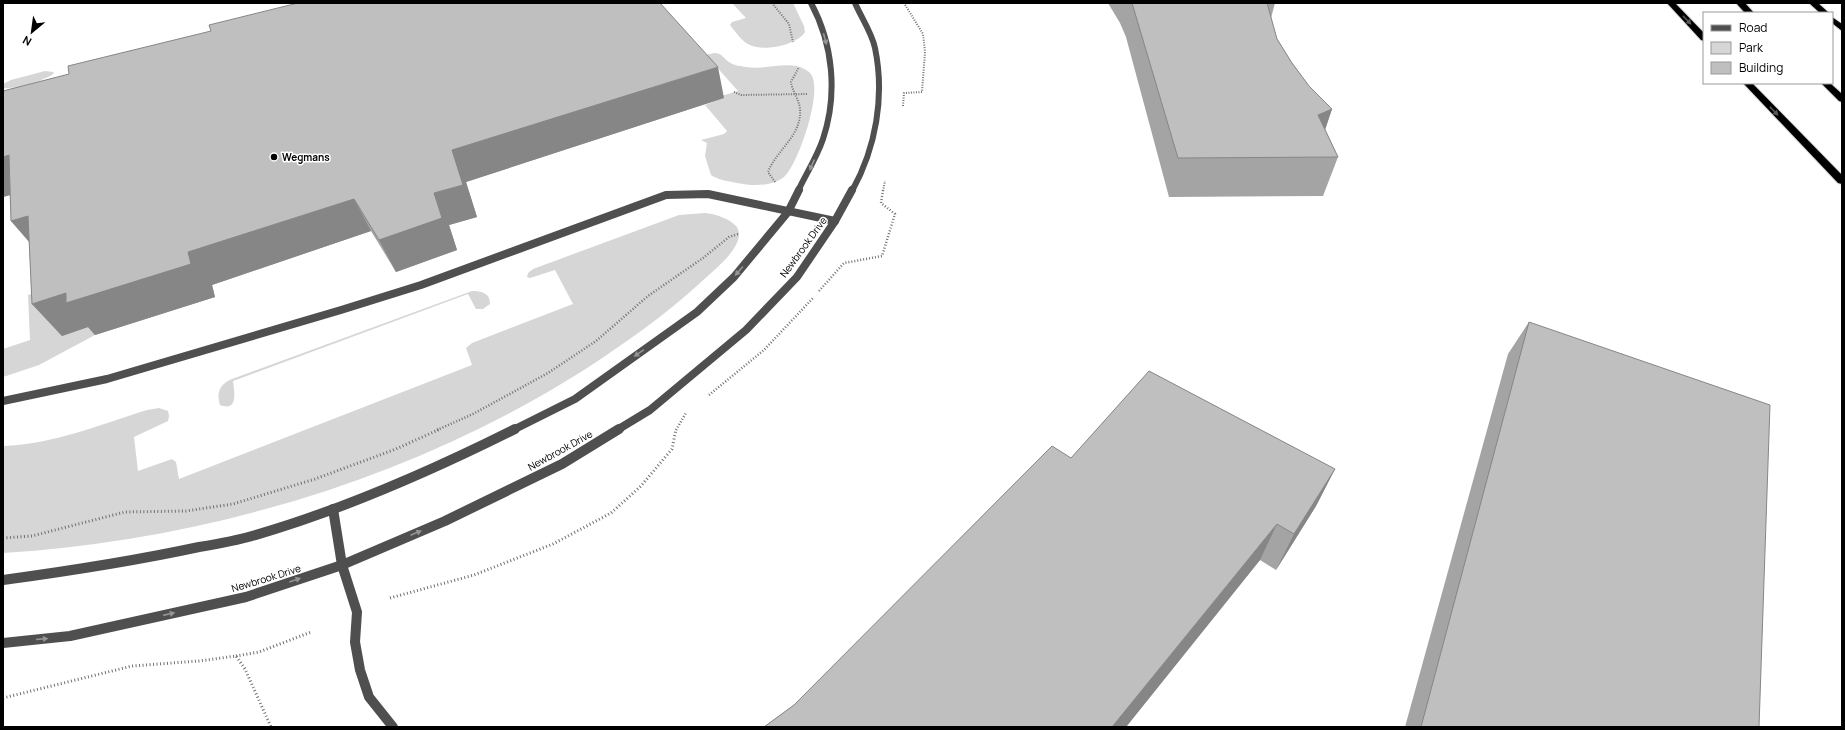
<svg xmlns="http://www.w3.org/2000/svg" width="1845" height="730" font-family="Manrope,sans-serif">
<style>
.green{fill:#d6d6d6}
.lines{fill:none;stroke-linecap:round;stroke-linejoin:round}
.motorway-casing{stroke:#dbdbdb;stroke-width:2}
.path-far2{stroke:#717171;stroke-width:2;stroke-dasharray:1 1.5;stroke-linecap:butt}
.path-far1{stroke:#717171;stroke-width:2.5;stroke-dasharray:1 2;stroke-linecap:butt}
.path{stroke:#717171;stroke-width:3;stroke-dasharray:1 2.5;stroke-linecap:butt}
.service-far1{stroke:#4f4f4f;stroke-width:8}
.service{stroke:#4f4f4f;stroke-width:10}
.minor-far2{stroke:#4f4f4f;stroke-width:6}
.minor-far1{stroke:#4f4f4f;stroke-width:8}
.minor{stroke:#4f4f4f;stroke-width:10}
.motorway{fill:#000;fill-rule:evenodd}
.wall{fill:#a4a4a4}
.shaded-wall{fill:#868686}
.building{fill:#bfbfbf;stroke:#868686}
.oneway{fill:#595959}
.oneway2{fill:#959595}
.poi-dot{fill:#000;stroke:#fff;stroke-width:1.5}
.labels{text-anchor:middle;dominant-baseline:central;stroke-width:3;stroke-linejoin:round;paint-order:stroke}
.poi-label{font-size:10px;font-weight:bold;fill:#000;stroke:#fff;text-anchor:start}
.street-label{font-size:10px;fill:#000;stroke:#fff}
</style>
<rect width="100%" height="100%" fill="#fff"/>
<g class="green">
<path d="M732,3H793L804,26L805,32C797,45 764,52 750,45C742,42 735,31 730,25L732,22L746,18Z"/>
<path d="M714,53C722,53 723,58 729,62C734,66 741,66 746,67C766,71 792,58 809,72C826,85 798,165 784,177C771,187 752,186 737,183C728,181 718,180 711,175L705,156L707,143L701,140L724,134L727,131L705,105L723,98L721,96L738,91L706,55Z"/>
<path d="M45,71L53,72L54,73C48,80 12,90 3,88V84L11,80Z"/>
<path d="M705,213C715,214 729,218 736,226C750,244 711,272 699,284C664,316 624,344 584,370C412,479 206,540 3,553V446C54,444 99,425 147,410L159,408L168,411L169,416L168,421L134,437L138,471L172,459L176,462L179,479L472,365L466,348L472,343L573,304L555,270L530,278L527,277L528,273L533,269L679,215Z"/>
<polygon points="59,286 94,325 95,335 39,365 3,377 3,349 30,340 28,295"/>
<path d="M472,291C482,291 490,293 490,304L483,309H476L468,294L233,381C234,391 239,412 220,405C216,392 220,384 232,379Z"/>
</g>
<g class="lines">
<g class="motorway-casing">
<g id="motorway">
<polygon points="1667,3 1675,3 1704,33 1704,41 1701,40"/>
<polygon points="1736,3 1745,3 1754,13 1745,13"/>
<polygon points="1809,3 1818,3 1829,13 1820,13"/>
<polygon points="1832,17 1842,24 1842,31 1832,23"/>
<polygon points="1743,83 1752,83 1842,175 1842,184 1838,183"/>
<polygon points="1821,83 1830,83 1842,94 1842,102 1839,101"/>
</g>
</g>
<g class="path-far2">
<polyline points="772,3 789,24 793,42"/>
<polyline points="734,92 741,95 808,94"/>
<polyline points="903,106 904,93 922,92 925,52 923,34 904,3"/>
<path d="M775,182L768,172C777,149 802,136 800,109C799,99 792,91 791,82L799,67"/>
<polyline points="883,191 885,181"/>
</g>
<g class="path-far1">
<polyline points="819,291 844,263 882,256 895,214 881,203 883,190"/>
<polyline points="709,395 764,350 813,298"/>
<polyline points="437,430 473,414 548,373 596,341 648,296 703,258 729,237 738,234"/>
<polyline points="676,430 686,413"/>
</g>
<g class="path">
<polyline points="3,538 32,536 125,512 186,511 233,504 315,479 396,449 440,429"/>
<polyline points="390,598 474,575 553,544 611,513 641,486 672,449 676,429"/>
<polyline points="236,656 259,652 311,632"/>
<polyline points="3,698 132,666 199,661 236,656 245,669 271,727"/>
</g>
<polyline class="service-far1" points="3,401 107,379 341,310 421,285 666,195 708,194 835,221"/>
<polyline class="service" points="333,509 342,565 357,612 355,642 360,670 369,697 393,727"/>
<g class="minor-far2">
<path d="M798,191C806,174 817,157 823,139C838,94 833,44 811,3"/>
<path d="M852,191C876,148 885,96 875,48C872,33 861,17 855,3"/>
</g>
<g class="minor-far1">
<polyline points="513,430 575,399 697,312 734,277 788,212 799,190"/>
<polyline points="617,430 650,410 746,330 797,277 835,221 852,190"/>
</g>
<g class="minor">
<path d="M3,580C69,571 134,561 199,547C217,544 235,541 252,536C343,510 431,471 515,429"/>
<polyline points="3,643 70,636 246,597 342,565 445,521 562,464 619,429"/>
</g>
<use href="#motorway" class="motorway"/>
</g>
<g class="wall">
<polygon points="1108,3 1275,3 1271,18 1277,39 1292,63 1309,86 1332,109 1325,129 1338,157 1323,196 1169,197 1126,37 1120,23"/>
<polygon points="211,31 724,98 466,182 477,217 449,225 457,250 396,272 371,231 212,285 215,297 95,335 88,327 62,336 32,304 29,242 11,221 10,195 3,197 3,91 69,74"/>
<polygon points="1529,322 1759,727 1405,727 1508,354"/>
<polygon points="1071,458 1335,469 1316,506 1276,570 1260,560 1126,727 764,727 794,705"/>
</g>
<g class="shaded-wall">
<polygon points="718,67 724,98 466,182 477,217 449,225 457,250 396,272 379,240 452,150"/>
<polygon points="1332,109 1319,148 1318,115"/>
<polygon points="9,155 36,188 3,197 3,157"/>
<polygon points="354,199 371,231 212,285 215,297 95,335 88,327 62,336 32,304 188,252"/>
<polygon points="28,216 40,254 11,221"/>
<polygon points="1335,469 1316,506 1276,570 1294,534"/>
<polygon points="1277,524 1260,560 1126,727 1112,727"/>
</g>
<g class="building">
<polygon points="298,3 660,3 718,67 452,150 463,185 434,193 442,218 379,240 354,199 188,252 191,264 66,303 66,293 32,304 28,216 11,221 9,155 3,157 3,91 69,74 68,66 211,31 209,25"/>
<polygon points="1132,3 1267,3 1277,39 1292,63 1309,86 1332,109 1318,115 1338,157 1178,158"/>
<polygon points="1529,322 1770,405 1759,727 1421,727"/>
<polygon points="1149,371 1335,469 1294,534 1277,524 1112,727 764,727 794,705 1052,446 1071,458"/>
</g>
<defs><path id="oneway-solid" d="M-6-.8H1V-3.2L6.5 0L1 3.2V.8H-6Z"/></defs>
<g class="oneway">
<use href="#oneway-solid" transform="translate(1687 20) rotate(46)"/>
<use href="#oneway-solid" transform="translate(1774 111) rotate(46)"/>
</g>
<g class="oneway2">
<use href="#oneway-solid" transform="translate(825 39) rotate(75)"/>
<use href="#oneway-solid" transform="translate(812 165) rotate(114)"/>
<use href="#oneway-solid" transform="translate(739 271) rotate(131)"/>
<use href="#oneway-solid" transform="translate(639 353) rotate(145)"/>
<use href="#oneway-solid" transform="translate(416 533) rotate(-23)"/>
<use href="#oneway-solid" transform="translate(295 580) rotate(-19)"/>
<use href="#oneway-solid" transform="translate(169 614) rotate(-13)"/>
<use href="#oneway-solid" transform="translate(42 639) rotate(-5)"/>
</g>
<circle class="poi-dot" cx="274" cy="157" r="4"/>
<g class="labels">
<g class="poi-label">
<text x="282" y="157">Wegmans</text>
</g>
<g class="street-label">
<text transform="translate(803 247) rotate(-54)">Newbrook Drive</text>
<text transform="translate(560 450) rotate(-29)">Newbrook Drive</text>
<text transform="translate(266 578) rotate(-17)">Newbrook Drive</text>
</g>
</g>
<rect width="1845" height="730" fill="none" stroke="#000000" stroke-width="8"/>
<rect x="1703" y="12" width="130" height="72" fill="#ffffff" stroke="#999999"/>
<rect x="1711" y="25" width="20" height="6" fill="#4f4f4f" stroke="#999999"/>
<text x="1739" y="32" font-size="12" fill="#000000">Road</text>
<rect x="1711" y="42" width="20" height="12" fill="#d6d6d6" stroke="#999999"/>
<text x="1739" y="52" font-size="12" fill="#000000">Park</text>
<rect x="1711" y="62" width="20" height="12" fill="#bfbfbf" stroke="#999999"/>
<text x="1739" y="72" font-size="12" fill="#000000">Building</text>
<g transform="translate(32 32) rotate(209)" stroke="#ffffff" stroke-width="3" paint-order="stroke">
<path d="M0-3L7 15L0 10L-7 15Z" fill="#000000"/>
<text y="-6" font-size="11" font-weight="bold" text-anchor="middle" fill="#000000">N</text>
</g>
</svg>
